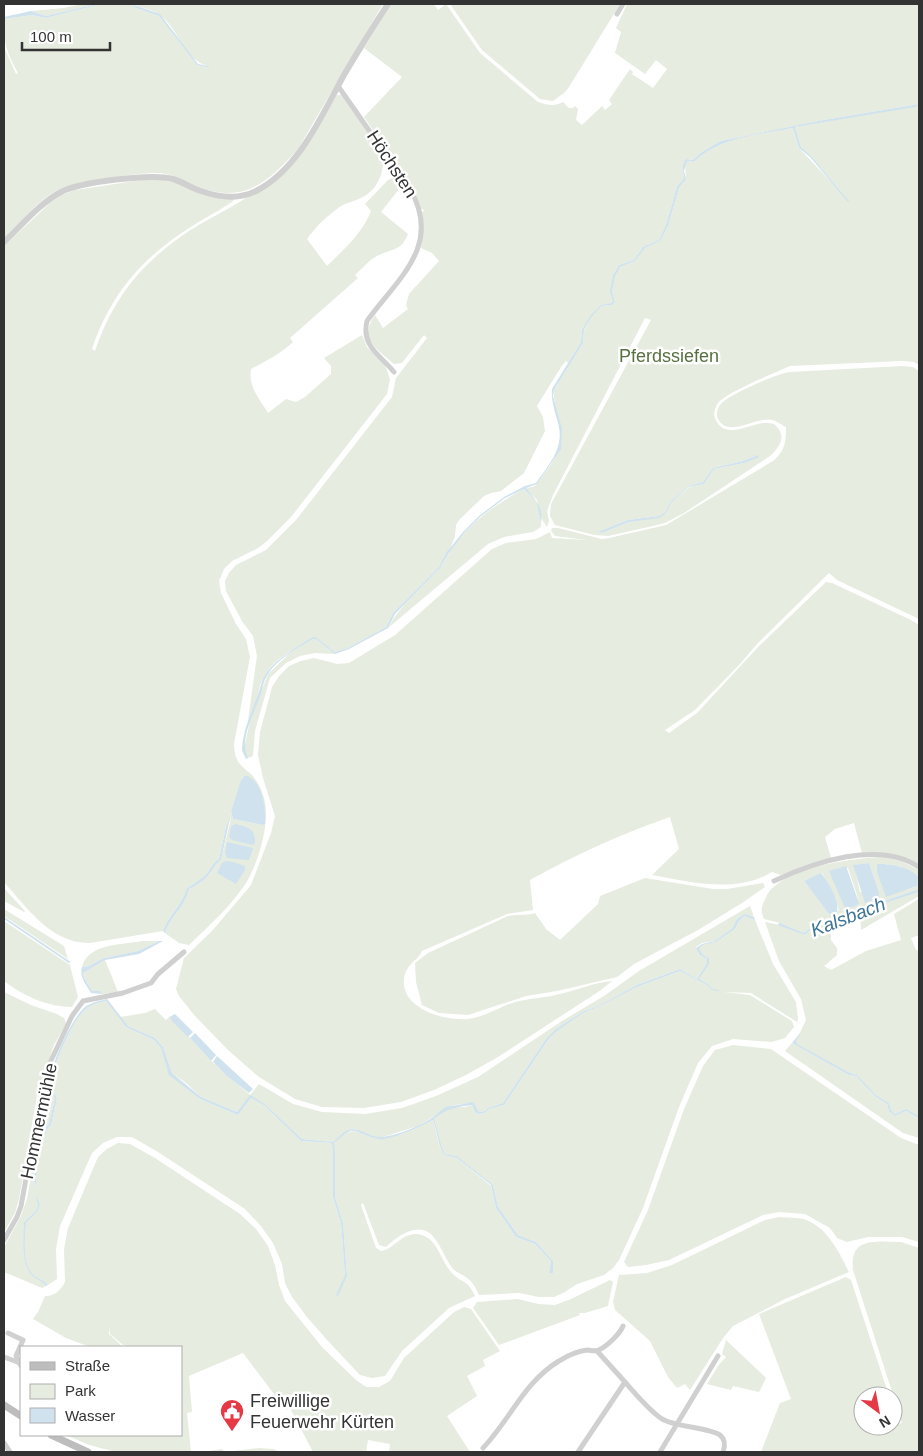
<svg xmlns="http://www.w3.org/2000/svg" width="923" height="1456" font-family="Helvetica,sans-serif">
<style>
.green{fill:#e6ecdf;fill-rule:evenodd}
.water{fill:#cfe2ee}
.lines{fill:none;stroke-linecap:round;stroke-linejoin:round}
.stream{stroke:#cfe2ee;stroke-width:2}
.minor{stroke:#d0d0d0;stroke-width:5}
.tertiary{stroke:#d0d0d0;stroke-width:6}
.secondary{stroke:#bdbdbd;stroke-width:7}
.labels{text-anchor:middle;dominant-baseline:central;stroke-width:5;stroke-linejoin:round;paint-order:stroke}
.street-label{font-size:18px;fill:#333;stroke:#fff}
.park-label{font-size:18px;fill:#56703f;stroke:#fff}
.poi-label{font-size:18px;fill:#333;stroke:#fff;text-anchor:start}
.water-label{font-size:19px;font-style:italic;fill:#3f7597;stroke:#fff}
</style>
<rect width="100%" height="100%" fill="#fff"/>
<g class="green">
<polygon points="82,4 97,4 46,16 31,11 64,8"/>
<path d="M101,4H131L136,8L159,16L197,65L209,68L208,66C184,60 179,29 160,15C153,9 142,9 134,4H383L298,149C267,183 244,205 196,186C184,181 173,174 160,173C142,172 74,181 58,190C38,200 21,222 4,238V47L16,74L18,73C6,51 4,44 4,19L32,15L46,18Z"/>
<path d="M391,4H434L438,10L446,4L480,53L538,102C548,105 553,107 563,102L569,108H573L575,106L578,109L576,120L582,125L602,106L605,110L612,104L609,100L630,69L633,72L632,74L653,88L667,69L656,60L645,74L615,53L621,32L616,28L627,4H919V104L818,121L722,141L702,152L693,160L686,159C681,164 683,172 684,178L677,187L666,225L659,240L643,247L634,260L619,265L613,275L611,291L613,301L611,303L601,305L582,330L581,342L568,363L566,361L561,367L537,406L543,417L545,431L524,473L501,491L491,493L484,496L459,520L456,525L455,536L451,547L439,567L393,613L386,627L348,648L335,652L317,638H313C294,649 269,661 261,683C259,687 259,691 258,694C256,703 251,711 248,720L257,656L253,636L242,621L226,591L225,581L229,573L236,565L266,550L296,520L392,397L396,378L427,338L424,335L402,363L394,364C377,349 358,339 375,315L383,328L408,309L406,305L409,294L439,261L432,253L421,248L423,230L422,212L424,211L423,209H421L415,192L364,117L402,77L364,48Z"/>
<polygon points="450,4 620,4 569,87 564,93 553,101 540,99 482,50"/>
<path d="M337,95H342L384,156C383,173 379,188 363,197C356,201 348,202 341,206C328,215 316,226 307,239L327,266C344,249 362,234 371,211L365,204L388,180L397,176L403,184L381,212L408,234C401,252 392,248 377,256C369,260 362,269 355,275L358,278L290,338L293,342C280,354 266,361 251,369C248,387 259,398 268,413L286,399L296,402L305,397L331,374V366L324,358L362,335L367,347L385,365L390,379L387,394L291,517L267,541L258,548L232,561L224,569L219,581L221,593L236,624L246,639L250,657L234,744C235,762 239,764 252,775C257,781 261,788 263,795C272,818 259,862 246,883C231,906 209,926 189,945L179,943L165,933C171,915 184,909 189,889C197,885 204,881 210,873C214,868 215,864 221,860L231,818L226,827L219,859C213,863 212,866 208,872C202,879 195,883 187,888C182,906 169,914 163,931L90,943C52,944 27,908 4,882V246L50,203L62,195L75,190L148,179H161L235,199L232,202C217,212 201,220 186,230C139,261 110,296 92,349L95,351C113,299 139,266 183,235C203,221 226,211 246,198C259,194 268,186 278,177C307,152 318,128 337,95ZM245,775L247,776C260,792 266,802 265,824L263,825L233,819L231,811L242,778Z"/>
<path d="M919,105V365L914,362L902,361L790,366C776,372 726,393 718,403C715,408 713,413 715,418C717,423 720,427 725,429C741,434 758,419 774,424C787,435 781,446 770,456L684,513L665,523L653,526L608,536L594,535L555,525L550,516L551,504L651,320L645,318L553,495L547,511L549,521L547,527L542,519L537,500L526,488L533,487L537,484C552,462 567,449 559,420C557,410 553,400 554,390L583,343L584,331L592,316L602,306L612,305L615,302L612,291L614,276L620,267L635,261L645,248L660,241L668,226L679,188L686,179L685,163L687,161L694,162C719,137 759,135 793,128L799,148L849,201L811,156L801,147L795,127ZM758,455L744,463L714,469L704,484L690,487L671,503L666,513L659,517L629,522L602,533L599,532L628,520L659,516L665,512L670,502L689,486L703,482L713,468L743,461Z"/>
<path d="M902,366L913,367L919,371V619L837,580L829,573L758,643L740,664L695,710L665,730L669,733L697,713L759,646L826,582L832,583L911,620L919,625V864C898,855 885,852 862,853L854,823L835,829L825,837L831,858L812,863L781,875L772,872C736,894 691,882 652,875L679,849L670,817C621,834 575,855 530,880L533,910L507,914L422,951C418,961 406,963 404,979C401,1009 445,1021 468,1019C484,1017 500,1007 515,1002C530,998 545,998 560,994C578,990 595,982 612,981L601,990L498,1057L466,1075L434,1090L401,1102L364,1108L322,1107L295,1099L259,1077L228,1050L195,1016L179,996L176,989L184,958L212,931L251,885L271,833L275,816L263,778L258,755L260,732L272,687L279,676L289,666L301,661L314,658L337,664L349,663L395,635L492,549L506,543L536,539L550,532L552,538L586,540L555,536L551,531L552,528H558L602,539L609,538L666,525L773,461C785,451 786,442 786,427C782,425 777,421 772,420C756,416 729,439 718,419C715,414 718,406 723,402C731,394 778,373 790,372Z"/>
<path d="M524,489L536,501L541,523V527L533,532L504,537L488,544L388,628C400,605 421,589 438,570C445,562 449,552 455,544C474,520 497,503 524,489Z"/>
<polygon points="313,639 316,639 335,654 315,653 300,656 286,663 270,678 255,731 253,756 248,758 244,750 250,720 268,674 290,653"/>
<path d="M884,857L901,861L919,870V889L814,925L804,933L780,923L764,919C763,916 761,911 762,908C762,905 765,900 766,897C781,867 853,858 884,857ZM869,863L879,892H860L854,865ZM885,864L902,867L915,887L886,896ZM837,868H848L859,901ZM822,873L835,897L839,910L834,913H828L804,881Z"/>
<path d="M645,878L713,889H727L763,883L765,887L742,903L698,930L634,964L617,977L557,991L526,996L468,1015L439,1013L422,1005L416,982L415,963L428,953L508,916C518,914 526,916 535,913L546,929L560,940L598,904L600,896Z"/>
<polygon points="4,888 25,911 24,912 4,901"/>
<polygon points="919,892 919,896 861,930 860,911"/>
<polygon points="919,899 919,935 911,938 916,950 919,951 919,1116 906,1109 895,1114 891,1110 889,1103 876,1095 857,1075 850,1073 796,1044 796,1041 806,1020 801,999 779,961 765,922 780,925 805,935 815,927 845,916 845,924 835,927 831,930 831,940 837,948 837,955 824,966 831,970 866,951 901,940 894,914"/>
<polygon points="750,906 754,917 744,914 737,919 734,928 715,941 702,943 696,947 700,955 707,959 707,963 697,979 680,969 637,985 600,1005 582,1012 573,1018 546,1039 503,1103 488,1108 485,1111 479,1112 474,1103 454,1105 443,1109 433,1117 418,1126 383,1137 373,1137 355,1129 348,1130 333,1142 302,1139 266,1105 250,1096 237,1112 201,1097 186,1083 172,1073 163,1047 155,1038 128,1026 120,1017 145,1013 155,1009 166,1020 170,1016 211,1061 250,1095 259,1084 293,1104 322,1112 365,1114 402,1108 436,1096 478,1077 562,1021 604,996 639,971"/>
<polygon points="4,909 64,946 68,959 4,916"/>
<path d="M744,916L755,920L773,964L796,1002L798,1019L797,1022L751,993L724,992L750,995L792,1021L794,1027L785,1038L772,1042L733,1039L712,1046L698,1063L679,1107L643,1208L619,1260L613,1268L604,1275L577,1284L565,1292L554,1297H539L519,1293L479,1295C476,1288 473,1282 466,1277C462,1274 457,1273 453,1269C446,1260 442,1248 435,1239C422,1219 398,1235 386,1247L379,1245L363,1203L361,1205L376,1248L381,1251C394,1249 400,1235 415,1234C418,1234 424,1235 426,1237C438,1243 442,1262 451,1272C460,1283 468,1279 475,1296L449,1308L402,1351L385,1376L372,1378L360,1375L328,1341L307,1317L292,1297L285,1283L282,1264L273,1243L260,1225L245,1209L158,1152L132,1137H117L103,1143L92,1153L60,1226L56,1249L57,1279L48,1285C43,1279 36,1278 32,1273C22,1260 25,1238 26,1223L37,1212L40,1205L35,1192L38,1161L47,1129L51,1125L57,1098C55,1094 52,1091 52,1087C49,1072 73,1019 85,1010C91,1004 98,1003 106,1001L126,1027L154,1040L161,1048L170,1075L200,1099L238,1115L251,1098L265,1106L301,1141L332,1143L333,1155V1197L341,1223L345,1275L337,1295L347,1276L343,1223L335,1197V1155L333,1144C338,1140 343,1134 349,1132C356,1128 371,1140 382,1139C398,1137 419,1128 433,1120C436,1131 438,1145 444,1155L457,1158L491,1186L496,1208L516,1237L535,1244L551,1261L549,1273L553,1261L536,1242L518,1235L498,1207L493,1185L457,1156L445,1154C440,1145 438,1129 434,1119L444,1110L454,1107H465L472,1105L475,1112L478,1114L485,1113L489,1109L504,1105L548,1040L556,1032L583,1013L600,1006L637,987L680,971L707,985L712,990L713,989L708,984L699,979L709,963V958L702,954L698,948L703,945L716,942L735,929L739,921Z"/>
<path d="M4,921L70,965L78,997L72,1007C47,1007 24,996 4,981Z"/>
<path d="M142,941H159L138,951L104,958L89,966L82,967C88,943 122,945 142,941Z"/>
<polygon points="105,960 118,992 102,994 100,991 92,991 84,978 83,973"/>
<polygon points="4,992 31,1005 57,1014 64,1018 66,1024 54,1045 38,1090 19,1199 15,1213 4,1232"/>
<polygon points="792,1043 849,1075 856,1076 875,1096 887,1104 889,1111 895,1116 906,1111 919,1118 919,1138 903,1133 785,1051"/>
<polygon points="733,1045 771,1049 901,1138 919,1145 919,1242 902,1237 868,1237 847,1242 837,1238 830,1228 805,1214 779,1212 763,1215 669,1260 646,1265 628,1267 624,1262 648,1210 684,1109 703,1066 715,1050"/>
<path d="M49,1082L50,1089L55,1098L49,1124L45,1128C40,1154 29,1179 38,1205L36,1211L24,1222C25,1237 21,1267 33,1276C38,1280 42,1280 46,1286L42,1288L4,1272V1247L20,1218L27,1199L46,1090Z"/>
<path d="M118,1143L130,1144L155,1158L240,1214L256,1229L268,1246L275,1265L279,1285L285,1301L322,1347L356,1380L366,1387H379L390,1381L404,1358L454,1312L464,1307L471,1309L500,1351L483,1360L485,1366L467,1376L477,1396L447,1416L470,1452H389L390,1444L368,1440L366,1452H313L290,1408L286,1410L243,1353L189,1376L192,1412L187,1413L191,1452H116L89,1445L66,1435H181V1347H132L123,1345L110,1334L109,1327V1334L123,1347H90L66,1338L33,1319L38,1312L45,1296C56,1296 60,1290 65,1282L64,1249L68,1228L98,1157L107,1149Z"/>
<path d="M779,1217C787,1218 795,1217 803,1219C827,1226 839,1252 849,1272L785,1299L733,1326L723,1338L690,1390L685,1384L677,1388L668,1377L650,1341L615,1310L613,1302L619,1275L647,1273L672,1265L765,1220Z"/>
<path d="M901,1242L919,1248V1452H761L780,1403L791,1399L759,1314L846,1277L851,1280L889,1396H863V1426H893V1410L897,1424L902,1423L853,1270C849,1236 877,1242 901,1242Z"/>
<polygon points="610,1280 613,1282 608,1306 585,1313 579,1313 580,1315 499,1345 473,1308 477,1302 518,1299 538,1304 555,1305 571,1299"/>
<polygon points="726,1340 766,1378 759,1392 733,1386 731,1390 707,1384 718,1366 726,1357 722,1354"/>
<polygon points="259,1448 273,1449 280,1452 202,1452 222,1449 225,1452"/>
</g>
<g class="water">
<polygon points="97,4 101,4 46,18 32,15 4,19 4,17 31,11 46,16"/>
<polygon points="131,4 160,14 198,64 208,66 210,68 197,65 159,16 136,8"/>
<path d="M919,104V105L915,107L795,127L801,147L811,156L849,201L848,202L810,157L799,148L793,128C759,135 719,137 694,162L687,161L684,171L686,179L679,188L668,226L660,241L645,248L635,261L620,267L615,276L612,291L615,302L612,305L602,306L592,316L584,330L583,343L554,390L553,396L562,429L561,449L537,484L526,488C535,498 544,509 541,523L536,501L524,489L505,498L480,517L464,533L449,553L440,568L395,614L388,628L349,649L335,654L316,639H313C297,649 278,658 268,674C263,681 263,688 260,696C254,715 239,738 248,758L246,759C245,756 242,752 242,749C243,730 251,713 257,697C261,688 261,679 267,672C279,657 297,647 313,637L317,638L335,652L348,648L386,627L393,613L439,567L447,552L463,532L479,516L504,497L525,486L536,483C549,464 565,448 558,423C555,412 551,401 552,389L581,342L582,330L591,315L601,305L611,303L613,301L610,291L613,275L619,265L634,260L643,247L659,240L666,225L677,187L684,178C683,172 681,164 686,159L693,160L702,152L721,141L818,121Z"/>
<polygon points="758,455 759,457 744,463 714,469 704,484 689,487 671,503 666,513 659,518 629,522 602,533 598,532 628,520 659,516 665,512 670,502 689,486 703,482 713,468 743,461"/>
<path d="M245,775C263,781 266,808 265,824L263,825L233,819L231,811L241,780Z"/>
<path d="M230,818L221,860C215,864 214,868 210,873C204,881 197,885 189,889C184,909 171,915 165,933L163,931C169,914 182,906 187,888C195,883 202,879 208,872C212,866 213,863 219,859L226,827Z"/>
<path d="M235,824C247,827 256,828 255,843L253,845L232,840L229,837L231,827Z"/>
<polygon points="227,842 253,848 249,860 227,858 225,853"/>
<polygon points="226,861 233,862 245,866 245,870 236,884 217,873 222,863"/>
<polygon points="869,863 879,892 879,897 865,903 853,865"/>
<path d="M877,864C891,864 908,866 918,877L917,886L886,897L877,872Z"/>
<polygon points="846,866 859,903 856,906 845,908 829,871"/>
<path d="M821,873C828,882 840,901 837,912L831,914L828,913L804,881Z"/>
<polygon points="919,889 919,892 815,926 805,935 778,925 779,923 780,923 804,933 814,925"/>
<path d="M744,914L754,917L755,920L744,916L739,921L735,929L716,942L703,945L699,948L702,954L709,958V964L699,979L708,984L713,989L719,990V991L712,990L707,985L680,971L637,987L600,1006L583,1013L556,1032L548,1040L504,1105L489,1109L485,1113L478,1114L475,1112L472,1105C456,1107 447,1108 434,1119C438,1129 440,1145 445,1154L457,1156L493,1185L498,1207L518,1235L536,1242L553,1261V1273H549L551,1261L535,1244L516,1237L496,1208L491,1185L457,1158L444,1155C438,1145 437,1131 433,1120C418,1128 400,1136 384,1139C372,1141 357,1129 350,1131C344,1134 338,1140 334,1143L335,1155V1197L343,1223L347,1276L338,1296L336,1295L345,1275L341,1223L333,1197V1155L332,1143L301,1141L265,1106L251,1098L238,1115L200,1099L169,1075L161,1048L154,1040L126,1027L106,1001C98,1003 91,1004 85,1010C73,1019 49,1072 52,1087C52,1091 55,1094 57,1098L51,1125L47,1129L38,1161L35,1192L40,1205L37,1212L26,1223C25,1238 22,1260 32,1273C36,1278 43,1279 48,1285L46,1286C42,1280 34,1279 30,1273C21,1259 24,1239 24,1222L36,1211L38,1205C29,1179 40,1154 45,1128L49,1124L55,1098C52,1093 49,1089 49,1084C49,1068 72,1017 85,1007C92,1002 99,1001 107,999L128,1026L155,1038L163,1047L172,1073L201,1097L237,1112L250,1095L266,1105L302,1139L333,1142C338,1138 343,1132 348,1130C358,1126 371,1138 381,1137C396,1136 420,1126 432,1118C436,1115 440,1111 444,1108C453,1104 462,1106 470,1102L474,1103L479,1112L485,1111L488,1108L503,1103L546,1039L555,1030L582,1012L600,1005L637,985L680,969L697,979L707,963V959L700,955L696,948L702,944L715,941L733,928L737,919Z"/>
<path d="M159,941H163L139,954L105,960L83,973L84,978L92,991H100L102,994L91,993C86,984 79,977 82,967L89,966L104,958L138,951Z"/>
<polygon points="175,1014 193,1032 188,1037 172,1021 170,1017"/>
<polygon points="801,1032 796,1041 797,1044 850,1073 857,1075 876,1095 889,1103 891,1110 895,1114 906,1109 919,1116 919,1118 906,1111 895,1116 889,1111 887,1104 875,1096 856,1076 849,1075 792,1043"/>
<polygon points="195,1033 216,1055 211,1061 190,1038"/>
<polygon points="217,1056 253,1089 249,1093 227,1076 213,1062"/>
</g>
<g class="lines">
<polyline class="stream" points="4,918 69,962"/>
<g class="minor">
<polyline points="617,14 623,4"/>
<path d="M338,86L410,189C443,246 397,279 367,321C361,346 380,355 394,372"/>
<path d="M774,881C814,862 879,840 919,867"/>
<polyline points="4,1240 17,1217 21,1206 42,1091 47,1069 72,1016 83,1001 123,993 151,983 158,974 184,952"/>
<polyline points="8,1333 23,1340 16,1356 21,1366"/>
<polyline points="597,1351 625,1382"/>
<polyline points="4,1357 20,1363"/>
<polyline points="4,1443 10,1452"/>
<path d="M483,1448C510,1420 524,1382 559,1361C567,1356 578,1351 587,1350C591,1350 595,1352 599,1350C607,1346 620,1334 623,1326"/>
<path d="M578,1452L625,1382C634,1392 652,1414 664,1420C678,1427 710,1428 720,1435C726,1440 725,1446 723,1452"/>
<polyline points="660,1452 718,1356"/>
</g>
<path class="tertiary" d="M4,242C22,225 39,204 61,192C80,182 152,173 173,179C183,182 191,188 201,191C218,197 239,200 256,191C299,169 322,115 344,75C358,51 373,27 388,4"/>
<g class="secondary">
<polyline points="4,1405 21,1416"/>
<polyline points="51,1435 88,1452"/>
</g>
</g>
<defs>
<g id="civic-pin" transform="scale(1.25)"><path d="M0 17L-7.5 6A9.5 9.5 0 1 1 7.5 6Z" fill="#e63946" stroke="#fff"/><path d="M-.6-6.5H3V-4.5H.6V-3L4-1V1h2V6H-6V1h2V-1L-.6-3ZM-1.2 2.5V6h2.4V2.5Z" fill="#fff"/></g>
</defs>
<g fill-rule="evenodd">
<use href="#civic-pin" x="232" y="1411"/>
</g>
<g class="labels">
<g class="street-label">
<text transform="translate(392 164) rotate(57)">Höchsten</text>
<text transform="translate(39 1121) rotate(-78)">Hommermühle</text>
</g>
<g class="park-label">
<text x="669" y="356">Pferdssiefen</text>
</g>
<g class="poi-label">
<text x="250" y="1401">Freiwillige<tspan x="250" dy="21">Feuerwehr Kürten</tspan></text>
</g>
<g class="water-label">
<text transform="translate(848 917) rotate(-21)">Kalsbach</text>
</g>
</g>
<rect width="923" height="1456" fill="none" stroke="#333333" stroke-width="10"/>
<rect x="20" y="1346" width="162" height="90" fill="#ffffff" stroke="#adadad"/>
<rect x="30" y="1362" width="25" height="8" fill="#bdbdbd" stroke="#adadad"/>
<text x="65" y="1371" font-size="15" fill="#333333">Straße</text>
<rect x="30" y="1384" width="25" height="15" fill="#e6ecdf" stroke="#adadad"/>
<text x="65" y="1396" font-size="15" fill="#333333">Park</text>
<rect x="30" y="1408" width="25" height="15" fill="#cfe2ee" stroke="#adadad"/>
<text x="65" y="1421" font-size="15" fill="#333333">Wasser</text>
<g transform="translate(878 1411) rotate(148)"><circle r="24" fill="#ffffff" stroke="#adadad"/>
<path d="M0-4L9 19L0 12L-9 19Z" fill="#e63946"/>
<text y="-8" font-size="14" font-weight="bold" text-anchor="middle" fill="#333333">N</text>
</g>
<path d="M22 42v8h88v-8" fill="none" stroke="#333333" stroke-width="2.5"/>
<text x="30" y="42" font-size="15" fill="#333333" stroke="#ffffff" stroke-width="4" paint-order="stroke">100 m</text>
</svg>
